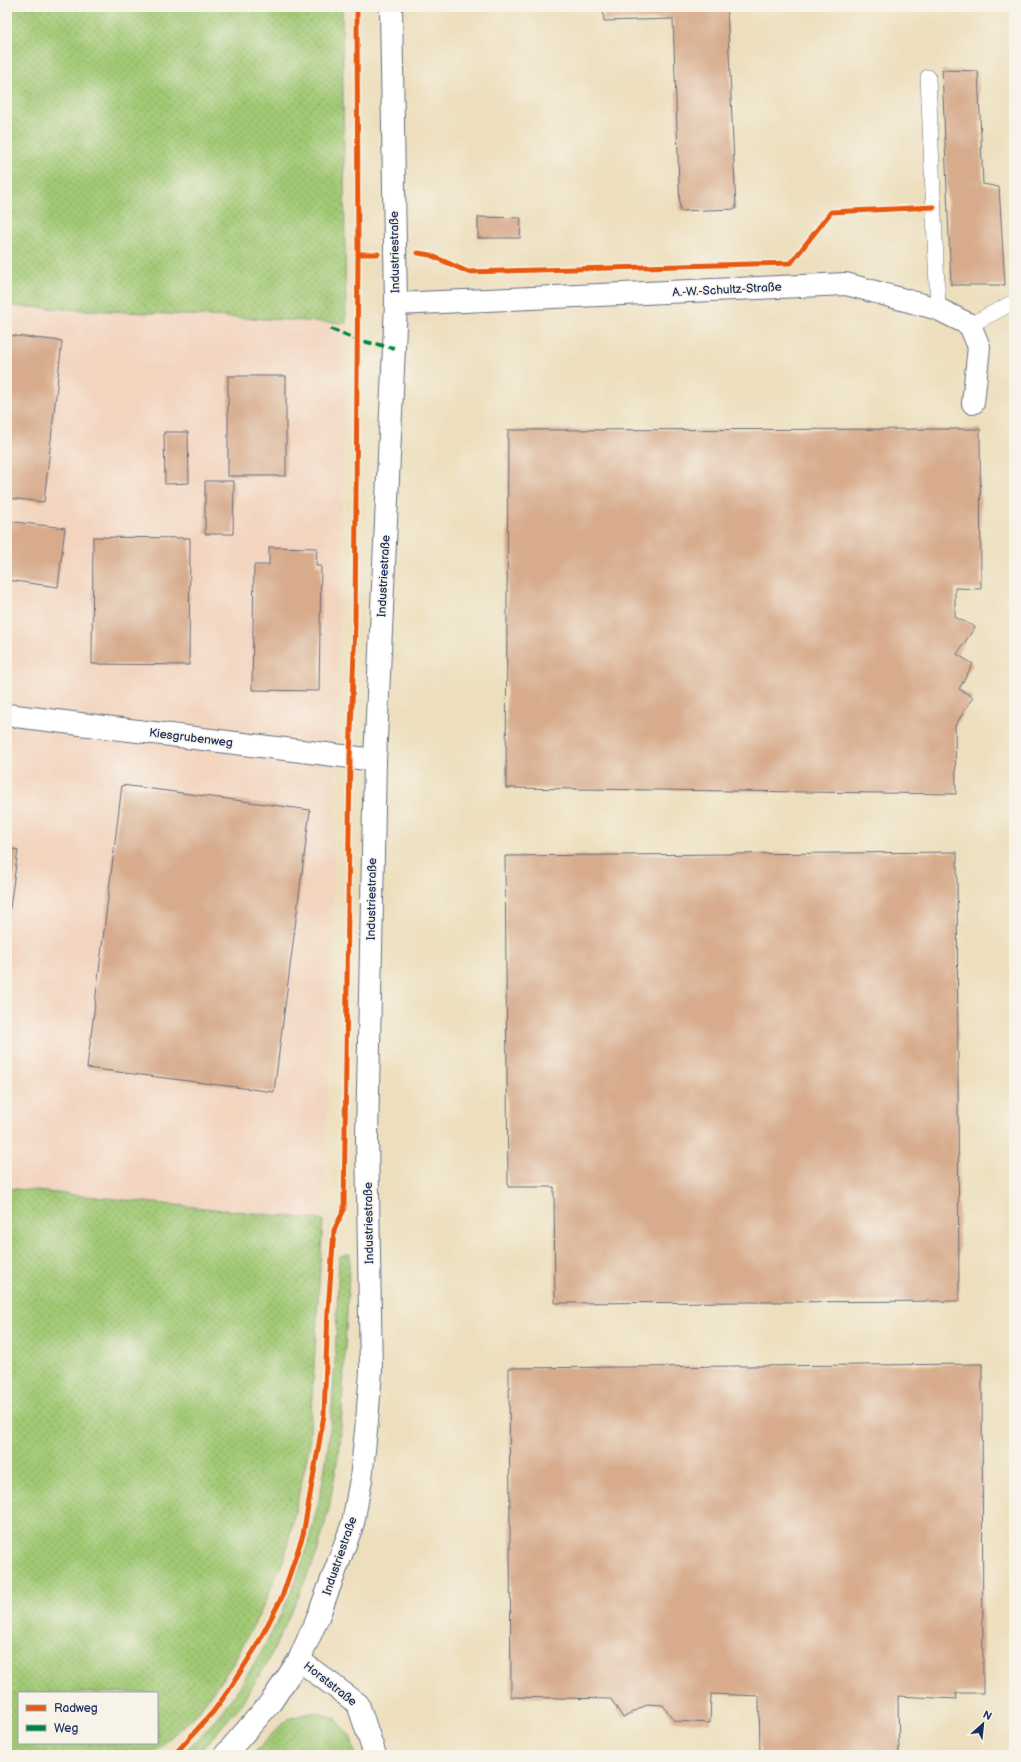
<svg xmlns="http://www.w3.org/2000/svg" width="1021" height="1762" font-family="'Balsamiq Sans',sans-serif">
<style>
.built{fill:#f3d4bf}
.grass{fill:url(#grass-dots);stroke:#5e7c69;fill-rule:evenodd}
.building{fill:#d7ab8c}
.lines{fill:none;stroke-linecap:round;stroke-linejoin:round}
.service-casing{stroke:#646d7f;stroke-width:16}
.minor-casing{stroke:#646d7f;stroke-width:24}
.service{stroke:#fff;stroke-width:15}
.minor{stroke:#fff;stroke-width:22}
.quiet{stroke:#00873e;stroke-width:4;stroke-dasharray:8 4;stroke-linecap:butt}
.cycleway-casing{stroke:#f7f3e8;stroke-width:8}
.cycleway{stroke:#e8590c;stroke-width:5}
.labels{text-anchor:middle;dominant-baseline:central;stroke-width:3;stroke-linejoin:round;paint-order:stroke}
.street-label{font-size:12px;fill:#1b2f5e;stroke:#f7f3e8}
</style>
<defs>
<pattern id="grass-dots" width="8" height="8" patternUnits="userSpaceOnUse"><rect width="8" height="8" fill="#a1c974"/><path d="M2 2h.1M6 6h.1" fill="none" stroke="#82a462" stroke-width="1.8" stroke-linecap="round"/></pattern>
</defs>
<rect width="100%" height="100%" fill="#f7f3e8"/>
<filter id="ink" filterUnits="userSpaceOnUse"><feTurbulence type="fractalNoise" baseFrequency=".025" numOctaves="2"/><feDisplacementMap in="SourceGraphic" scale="8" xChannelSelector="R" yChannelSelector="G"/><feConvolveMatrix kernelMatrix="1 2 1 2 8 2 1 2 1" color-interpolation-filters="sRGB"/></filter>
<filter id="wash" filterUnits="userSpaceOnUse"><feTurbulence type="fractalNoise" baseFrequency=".012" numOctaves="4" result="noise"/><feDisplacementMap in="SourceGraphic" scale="16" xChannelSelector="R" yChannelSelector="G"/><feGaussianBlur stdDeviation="0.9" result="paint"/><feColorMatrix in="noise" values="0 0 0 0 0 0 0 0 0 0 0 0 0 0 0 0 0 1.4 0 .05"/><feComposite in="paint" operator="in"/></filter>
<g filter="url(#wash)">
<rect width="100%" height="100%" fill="#eddfbd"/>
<polygon class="built" points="7,306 346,323 328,1092 323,1220 7,1187"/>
<g class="grass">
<polygon points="7,7 342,7 346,323 7,306"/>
<path d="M7,1188L323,1220L309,1448L285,1556L261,1611L232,1665L198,1712L151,1755H7ZM19,1693H157V1743H19Z"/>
<path d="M350,1254L340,1446L329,1508L317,1553L296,1602L265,1667L238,1708L197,1755H181C264,1679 315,1558 328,1447C336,1385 336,1320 339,1257Z"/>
<polygon points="314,1712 335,1718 351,1737 355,1755 253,1755 264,1742 287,1719"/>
</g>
<g id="blocks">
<g class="building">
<polygon points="603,7 727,7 736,209 680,211 673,19 604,21"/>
<polygon points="942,70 978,71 983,184 999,187 1005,285 951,285"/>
<polygon points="478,217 521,218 520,238 478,238"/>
<polygon points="7,335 62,341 44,502 7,498"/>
<rect x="228" y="376" width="58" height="100"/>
<polygon points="980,429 981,589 955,588 955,617 975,627 957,654 973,664 959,689 973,697 955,726 956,794 506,788 508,430"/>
<polygon points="164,432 188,432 189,483 165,484"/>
<polygon points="205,481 234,481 233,534 205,534"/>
<polygon points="7,521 65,528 58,587 7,580"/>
<polygon points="93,537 190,538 189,665 92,664"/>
<polygon points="269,547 317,548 316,566 321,566 319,691 252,690 254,565 269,565"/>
<polygon points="122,785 310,810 274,1092 87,1068"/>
<polygon points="7,848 18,850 8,922 7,921"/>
<polygon points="957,852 959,1301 555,1303 554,1187 508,1187 505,856"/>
<polygon points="982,1364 983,1693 956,1693 957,1699 898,1696 899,1755 760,1755 759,1696 711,1694 710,1723 674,1721 663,1705 648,1704 623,1718 611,1699 511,1697 509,1368"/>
</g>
</g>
</g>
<g filter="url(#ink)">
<use href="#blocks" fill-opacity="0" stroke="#646d7f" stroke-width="1"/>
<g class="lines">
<g class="service-casing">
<g id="service">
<polyline points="928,77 938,309"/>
<polyline points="970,325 1014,302"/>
</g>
</g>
<g class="minor-casing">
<g id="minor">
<polyline points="396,304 846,284 938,309 970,325 979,347 973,403"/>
<polyline points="7,715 375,760"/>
<polyline points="299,1660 358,1704 375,1755"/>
<polyline points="225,1755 271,1702 299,1660 318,1617 353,1523 361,1479 367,1421 371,1371 367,1137 375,760 396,304 391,7"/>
</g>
</g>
<use href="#service" class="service"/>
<use href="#minor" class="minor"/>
<polyline class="quiet" points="331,329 357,340 394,348"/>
<g class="cycleway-casing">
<g id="cycleway">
<polyline points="357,7 358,254 378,254"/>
<polyline points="418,253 430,255 468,272 791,263 831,212 934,207"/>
<polyline points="174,1755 213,1712 229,1690 256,1647 282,1597 303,1535 324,1415 328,1311 334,1230 344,1210 350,757 355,624 358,254"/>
</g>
</g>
<use href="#cycleway" class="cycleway"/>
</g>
</g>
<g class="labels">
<g class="street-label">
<text transform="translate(395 252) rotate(-91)">Industriestraße</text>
<text transform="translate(727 290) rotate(-3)">A.-W.-Schultz-Straße</text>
<text transform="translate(384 576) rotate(-87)">Industriestraße</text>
<text transform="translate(191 738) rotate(7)">Kiesgrubenweg</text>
<text transform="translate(372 899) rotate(-89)">Industriestraße</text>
<text transform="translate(369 1223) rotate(-91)">Industriestraße</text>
<text transform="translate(340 1556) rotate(-71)">Industriestraße</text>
<text transform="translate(330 1684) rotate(38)">Horststraße</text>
</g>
</g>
<rect width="1021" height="1762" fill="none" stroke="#f7f3e8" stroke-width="24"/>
<rect x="18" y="1692" width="140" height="52" fill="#f7f3e8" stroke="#9fa5b1"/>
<rect x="26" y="1705" width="20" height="6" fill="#e8590c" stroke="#9fa5b1"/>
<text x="54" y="1712" font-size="12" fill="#1b2f5e">Radweg</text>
<rect x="26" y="1725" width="20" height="6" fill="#00873e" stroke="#9fa5b1"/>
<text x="54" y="1732" font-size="12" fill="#1b2f5e">Weg</text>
<g transform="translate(983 1724) rotate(27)" stroke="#f7f3e8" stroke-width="3" paint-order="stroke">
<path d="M0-3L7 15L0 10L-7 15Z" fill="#1b2f5e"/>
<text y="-6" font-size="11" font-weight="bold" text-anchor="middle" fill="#1b2f5e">N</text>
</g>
</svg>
